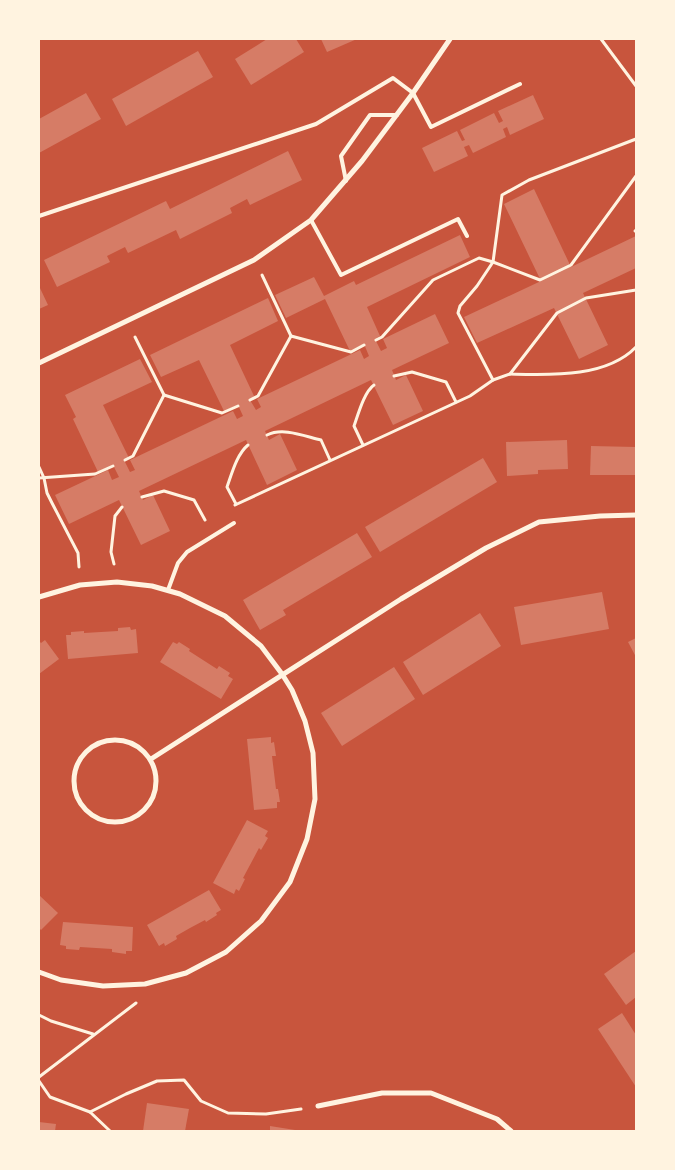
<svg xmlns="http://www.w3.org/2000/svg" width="675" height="1170" font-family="'DejaVu Sans',sans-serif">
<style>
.building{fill:#d67c66}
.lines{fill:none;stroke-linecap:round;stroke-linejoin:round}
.path{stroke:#fff3e0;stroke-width:3}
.service{stroke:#fff3e0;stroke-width:4}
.minor{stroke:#fff3e0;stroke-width:5}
</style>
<rect width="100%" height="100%" fill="#c8553d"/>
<g class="building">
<polygon points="267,39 296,39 304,52 251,85 235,59"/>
<polygon points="321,39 357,39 327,52"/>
<polygon points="198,51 213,77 126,126 112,99"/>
<polygon points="86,93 101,119 39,153 39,119"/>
<polygon points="533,95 544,119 510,135 507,127 503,129 506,137 473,153 469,145 464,147 468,156 434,172 422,148 457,131 462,141 465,140 460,130 494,113 499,123 503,121 498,111"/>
<polygon points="288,151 302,180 250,205 247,199 230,208 232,213 180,239 176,230 128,253 125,247 107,256 110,262 57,287 44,260 166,201 170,209"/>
<polygon points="534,189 571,267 636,236 636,268 583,293 608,345 579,359 554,308 477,343 464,317 541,281 504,204"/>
<polygon points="460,235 470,257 367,307 380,336 375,339 381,351 387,348 383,339 435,314 449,343 392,370 396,380 406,375 423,411 393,425 371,380 265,431 269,440 280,434 297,470 267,485 246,440 139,491 143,500 153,495 170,531 141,545 119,500 69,524 55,495 108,470 112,480 119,477 113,465 98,472 73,419 76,417 65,395 140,359 152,382 103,405 129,458 124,460 130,472 135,470 130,460 233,411 237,419 243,416 238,405 224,411 199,360 161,377 150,355 268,298 278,321 230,345 254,396 250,400 256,410 261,407 257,399 360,350 364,359 369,356 364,344 350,351 325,299 286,318 275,295 314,277 324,296 354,281 356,285"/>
<polygon points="39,286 48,305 39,309"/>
<polygon points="567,440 568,469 538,470 538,474 507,476 506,442"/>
<polygon points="591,446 636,447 636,475 590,475"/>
<polygon points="483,458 497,482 380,552 365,527"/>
<polygon points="357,533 372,557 283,610 286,615 260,630 243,600"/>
<polygon points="602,592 609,629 521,645 514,607"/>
<polygon points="480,613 501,646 423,695 403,662"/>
<polygon points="130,627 131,630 136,629 138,653 68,659 66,635 71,635 71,632 84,631 84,633 118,631 118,628"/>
<polygon points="636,638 636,657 628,642"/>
<polygon points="45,640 59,659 39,674 39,641 41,643"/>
<polygon points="173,642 177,644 179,642 190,649 189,651 217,669 219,666 230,673 228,676 233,679 221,699 160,662"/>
<polygon points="394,667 415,699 342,746 321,713"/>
<polygon points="271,737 271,743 274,742 276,756 272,756 276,789 278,789 280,802 277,802 277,808 254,810 247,739"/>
<polygon points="247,820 268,831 265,836 268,838 261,850 259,848 243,878 245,879 239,891 236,889 234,894 213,883"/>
<polygon points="209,890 221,910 216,913 217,915 206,922 205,920 190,928 176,936 177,939 165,946 164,943 159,946 147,925"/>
<polygon points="39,895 58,913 41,930 39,928"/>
<polygon points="63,922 133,927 132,951 126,951 126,954 112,952 112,949 80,947 79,950 66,949 66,946 60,945"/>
<polygon points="636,951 636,997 626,1005 604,974"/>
<polygon points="622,1013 636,1035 636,1087 598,1029"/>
<polygon points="147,1103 189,1109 185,1131 143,1131"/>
<polygon points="39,1122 56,1124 55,1131 39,1131"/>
<polygon points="270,1126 295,1130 295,1131 270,1131"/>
</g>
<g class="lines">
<g class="path">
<polyline points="601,39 636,86"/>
<polyline points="635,231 636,230"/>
<polyline points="262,275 291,336"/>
<path d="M636,290L586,298L557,313L510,374C550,375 606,378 636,347"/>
<polyline points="135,337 164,395"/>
<polyline points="376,340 382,337 433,280 479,258 493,262 540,280 571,265 636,176"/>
<polyline points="510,374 493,380 458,313 460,306 477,286 493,262 502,195 529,180 636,139"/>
<polyline points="394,376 412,372 446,382 456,402"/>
<polyline points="250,400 258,396 291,336 351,352 364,345"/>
<path d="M267,435C283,427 304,436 321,440L330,460"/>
<path d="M363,445L354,426C358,415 364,392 374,385"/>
<polyline points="125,460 133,456 164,395 222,413 238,406"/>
<polyline points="39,467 44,478 47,493 52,503 78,553 79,567"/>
<polyline points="39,478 95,474 113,466"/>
<polyline points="142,497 164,491 194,500 205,520"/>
<path d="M236,504L227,487C232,473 237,454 248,445"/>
<polyline points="235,505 470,396 493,380"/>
<polyline points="114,564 111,552 115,516 122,507"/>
<polyline points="39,1015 51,1021 93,1034"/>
<polyline points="39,1077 136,1003"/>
<polyline points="39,1081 50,1097 90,1112 110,1131"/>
<polyline points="90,1112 126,1094 157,1081 184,1080 201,1101 228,1113 266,1114 301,1109"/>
</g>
<g class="service">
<polyline points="346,181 341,156 370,115 397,115"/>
<polyline points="39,216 316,124 393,78 413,93 431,127 520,84"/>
<polyline points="311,220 341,275 458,219 467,236"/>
<polyline points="168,590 178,563 187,552 234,523"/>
</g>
<g class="minor">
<polyline points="39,363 254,260 311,220 362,161 413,93 450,39"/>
<polyline points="39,597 80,585 117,582 152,586 180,594 225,616 261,646 282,674 292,690 305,721 313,753 315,799 307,839 290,882 261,921 226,952 186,973 145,984 103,986 61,980 39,972"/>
<circle cx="115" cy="781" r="41"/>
<polyline points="151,759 401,599 486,548 539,522 600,516 636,515"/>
<polyline points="318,1106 382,1093 431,1093 497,1119 511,1131"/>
</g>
</g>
<rect width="675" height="1170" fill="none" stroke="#fff3e0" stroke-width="80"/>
</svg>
